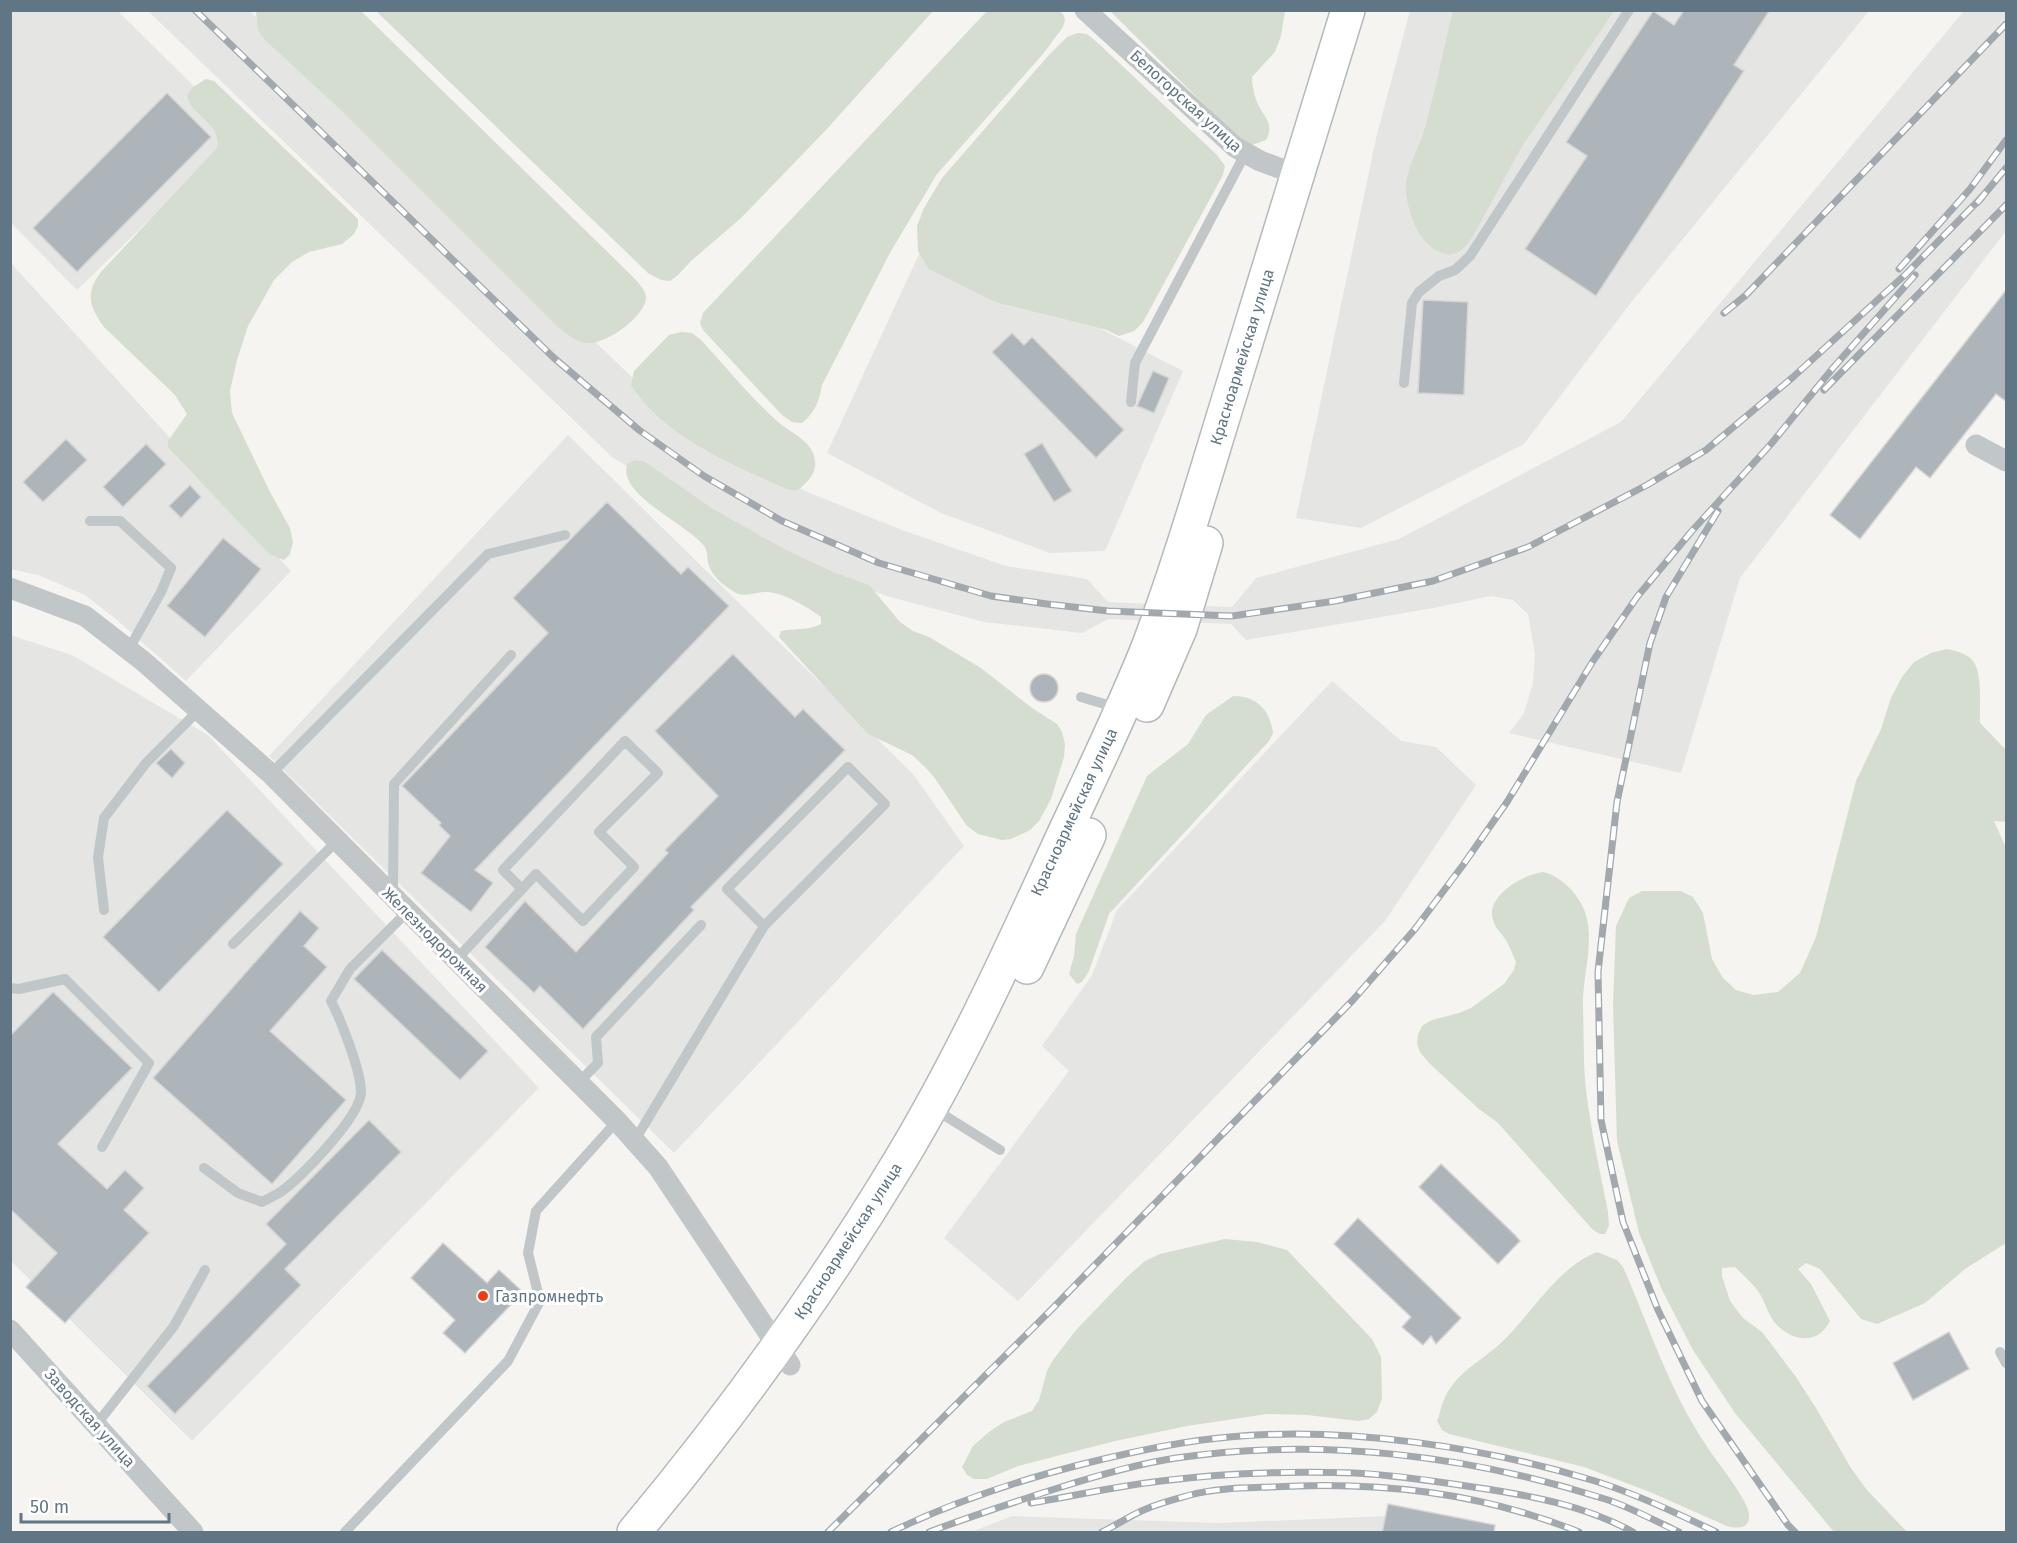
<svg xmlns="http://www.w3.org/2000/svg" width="2017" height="1543" font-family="'Fira Sans',sans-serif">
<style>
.built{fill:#e5e6e3}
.green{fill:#d5dcd0}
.building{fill:#adb5ba;stroke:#d6d5d3;stroke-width:1.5}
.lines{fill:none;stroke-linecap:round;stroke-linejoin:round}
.primary-casing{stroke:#b4b9bc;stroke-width:36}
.service{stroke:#c1c6c9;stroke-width:10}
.minor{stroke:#c1c6c9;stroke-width:21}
.primary{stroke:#fff;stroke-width:33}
.rail-casing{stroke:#a1a9ae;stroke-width:7}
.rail{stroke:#fff;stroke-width:4.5;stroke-dasharray:14;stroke-linecap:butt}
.poi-dot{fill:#f23c12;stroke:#fff;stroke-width:2}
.labels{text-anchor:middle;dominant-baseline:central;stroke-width:6;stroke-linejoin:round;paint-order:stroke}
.street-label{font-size:16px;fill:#617684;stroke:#fff}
.poi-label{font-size:16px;fill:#617684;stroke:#fff;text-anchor:start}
</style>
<rect width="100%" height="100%" fill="#f5f4f0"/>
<g class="built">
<polygon points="10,11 118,11 240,132 77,290 11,223"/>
<polygon points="148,11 250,11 659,403 708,438 805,491 902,530 1006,566 1087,579 1108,602 1232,607 1256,578 1399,539 1621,422 1964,11 2006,11 2006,231 1740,578 1681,773 1509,733 1524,713 1533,683 1535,654 1528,614 1513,600 1491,596 1433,608 1246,640 1231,624 1108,619 1082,633 984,622 890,597 783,561 612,457"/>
<polygon points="1410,11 1869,11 1629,305 1524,444 1361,528 1296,518 1377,134"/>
<polygon points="926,239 1183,371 1105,551 1050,553 941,513 827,453"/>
<polygon points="10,262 291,571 186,681 117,620 85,595 38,575 11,569"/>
<polygon points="568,435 913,774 964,846 674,1153 269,756"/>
<polygon points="10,635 72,655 208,735 539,1088 192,1441 11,1261"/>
<polygon points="1332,681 1401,741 1436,747 1476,785 1385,921 1018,1301 944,1238 1069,1071 1042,1046 1092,975 1117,910"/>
<polygon points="1012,1516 1219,1523 1388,1516 1482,1532 971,1532"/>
</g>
<g class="green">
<path d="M256,11H361L631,275C636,281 646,289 646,298C645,317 604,346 586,343C575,341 567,334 558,327L342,111L265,40L258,31Z"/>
<polygon points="376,11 933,11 825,131 741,218 691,261 678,275 670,281 661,280 648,273"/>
<path d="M987,11H1059L1063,14L1065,20L1063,27L1043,54L937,174L891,251L822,385C819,402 815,412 802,423L792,422L782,415L703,330L700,323L703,313Z"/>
<path d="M1110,11H1285L1281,36L1275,52L1252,77C1252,88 1255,100 1261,110C1268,121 1273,127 1266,140L1252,145L1237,137Z"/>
<path d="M1453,11H1614L1521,148L1472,238C1465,248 1456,258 1442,253C1418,246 1405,207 1406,184C1407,169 1419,147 1424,131C1435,92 1443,51 1453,11Z"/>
<polygon points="1078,33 1087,34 1099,44 1217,155 1225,166 1223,175 1143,322 1134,331 1119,336 1107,330 1072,321 995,302 929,269 918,251 917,226 924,208 942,178 1048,56 1067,37"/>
<path d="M206,79L214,81L358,219V226L354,234L342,244L309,252L292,262L274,280L248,326L237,360L230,391L232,413L270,492L290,528L293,542L290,554L284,560L269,554L168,447V441L187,414L175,395L104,327C89,306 85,293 101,272L217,148C222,123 192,117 187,96L193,87Z"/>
<path d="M681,332L692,333L701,340C726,367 750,397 778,422C791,433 813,441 815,461C817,474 806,483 797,491L786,489C732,464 664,437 631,385L634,371L669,335Z"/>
<path d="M635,460L645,462L713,509L786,550L833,572L869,585L900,622L913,631L929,637L981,668L1032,708L1057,724L1062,732L1065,744L1064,757L1051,799L1039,821L1030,830L1011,839L1002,840L978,834L967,826L934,777L925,767L912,755L868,734L779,637L781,631C795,628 807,631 821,624V617C807,607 785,593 767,592C755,591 747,598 736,593C725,587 711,576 708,563C707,558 708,550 704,546C689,525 614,493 628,463Z"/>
<path d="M1947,649C1955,651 1967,653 1973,661C1983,673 1979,708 1980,723L2006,750V822L1994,821L2006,848V1243L1965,1269L1925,1303L1877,1324L1861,1319L1820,1269L1806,1263L1798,1269L1811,1284L1830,1321C1818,1345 1793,1342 1776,1324C1768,1315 1765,1301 1758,1291C1751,1282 1743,1275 1735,1267L1722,1268V1276L1730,1301L1743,1318L1762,1332L1796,1377L1816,1408L1851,1468L1867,1490L1907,1532H1834L1735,1413L1693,1350L1662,1290L1639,1233L1617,1141L1613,1004L1616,926L1629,898L1642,891H1681L1693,897L1703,913L1712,959L1723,978L1736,990L1753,995L1778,992L1800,973L1816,937L1856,781L1881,729L1891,698L1902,677L1914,662L1931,653Z"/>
<path d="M1233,696C1258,696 1270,711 1273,733L1269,741L1109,914L1089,971L1082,982L1077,984L1069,974L1074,956L1076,934L1147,776L1188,744L1206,715Z"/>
<path d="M1543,872C1565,877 1586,902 1588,925C1592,952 1582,980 1583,1007C1584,1035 1583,1062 1586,1090C1591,1131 1600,1171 1608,1212L1609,1226L1605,1234H1600L1593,1230L1498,1123L1479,1109L1429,1063L1420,1052L1417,1044L1418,1035L1422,1026L1432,1020L1459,1013L1471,1008L1504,984L1514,970L1516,962C1513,955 1510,947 1506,940C1502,934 1495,928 1493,920C1485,896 1524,874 1543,872Z"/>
<polygon points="1225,1239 1257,1242 1287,1250 1372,1339 1381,1357 1382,1398 1377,1412 1369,1419 1359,1421 1307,1415 1267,1414 1187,1426 1115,1441 1018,1466 987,1479 974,1479 967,1475 962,1467 973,1446 989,1432 1004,1422 1032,1411 1039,1400 1047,1371 1053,1360 1076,1330 1127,1277 1145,1261 1160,1254"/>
<path d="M1597,1252L1617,1260L1623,1267C1650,1328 1668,1388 1706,1445C1715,1460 1749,1500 1749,1515C1750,1529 1737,1529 1727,1526L1650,1492L1584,1467L1449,1434L1442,1430L1437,1421C1441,1410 1443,1397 1451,1387C1464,1368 1487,1357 1503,1341C1533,1312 1557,1268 1597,1252Z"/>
</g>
<g class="building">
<polygon points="1684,10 1770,10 1734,65 1744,71 1596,296 1525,249 1587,156 1566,142 1653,11 1674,25"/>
<polygon points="167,93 211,137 77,272 33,228"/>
<polygon points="2007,289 2007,402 1996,394 1930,478 1916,467 1860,539 1830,515"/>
<polygon points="1423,300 1468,302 1464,395 1418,393"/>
<polygon points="1012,333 1024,345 1032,337 1124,430 1096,458 992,352"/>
<polygon points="1153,371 1169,378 1154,413 1137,406"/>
<polygon points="66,439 87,460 43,502 23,482"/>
<polygon points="1042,443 1072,491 1054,502 1024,454"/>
<polygon points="146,444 166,464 123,507 103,487"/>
<polygon points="190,485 201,497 181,518 169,506"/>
<polygon points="607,502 681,574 688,567 729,606 475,870 493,883 471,912 421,873 450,836 439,825 441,823 402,786 548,633 513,598"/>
<polygon points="223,538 261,569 205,637 167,606"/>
<polygon points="733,654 795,717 803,709 845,750 691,907 694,910 583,1029 540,986 534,993 485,947 525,901 576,952 668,853 665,850 718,796 655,731"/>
<circle cx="1044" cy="688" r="14"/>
<polygon points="171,749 185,763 172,778 156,763"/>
<polygon points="227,810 283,864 159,992 103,937"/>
<polygon points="300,911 319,928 304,946 327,967 270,1031 346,1100 272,1184 153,1078"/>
<polygon points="382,950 488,1051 460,1080 354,979"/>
<polygon points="53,992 132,1068 58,1144 107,1189 125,1170 144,1188 124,1210 149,1233 65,1323 26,1287 57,1253 10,1209 10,1036"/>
<polygon points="369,1120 401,1152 285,1269 301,1285 175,1414 147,1386 286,1244 266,1224"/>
<polygon points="1441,1164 1515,1235 1520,1241 1498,1264 1419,1187"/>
<polygon points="1358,1218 1461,1318 1436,1344 1431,1336 1423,1345 1402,1327 1411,1317 1334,1244"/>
<polygon points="443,1243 487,1283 499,1270 523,1292 465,1353 443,1333 455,1320 411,1278"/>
<polygon points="1949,1332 1969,1369 1913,1400 1893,1363"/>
<polygon points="1388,1504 1495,1525 1494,1533 1382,1533"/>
</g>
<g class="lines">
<g class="primary-casing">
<g id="primary">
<polyline points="1147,705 1180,629 1206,543"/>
<polyline points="1027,967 1089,835"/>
<path d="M634,1532C732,1415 822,1290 901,1159C961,1059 1010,952 1058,847C1089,780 1122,713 1149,645C1181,560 1206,472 1233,385C1271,260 1310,136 1348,10"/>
</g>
</g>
<g class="service">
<polyline points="1404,383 1412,303 1419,292 1439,276 1455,270 1470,256 1629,10"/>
<polyline points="1131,402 1135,363 1245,154"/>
<polyline points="90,521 120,521 171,568 161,592 129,649"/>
<polyline points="1081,697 1118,708"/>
<polyline points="271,774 488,554 565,535"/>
<polyline points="393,895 394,784 511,655"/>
<polyline points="104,910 98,857 104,818 146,763 199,710"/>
<polyline points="233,944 337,841"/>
<polyline points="455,961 522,889 503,870 625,741 658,773 599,832 634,867 583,921 536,874 522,889"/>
<polyline points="10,988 19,989 65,979 149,1063 102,1147"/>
<polyline points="578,1083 598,1063 596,1037 701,925"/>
<polyline points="947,1117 1000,1150"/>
<polyline points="635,1140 764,926 727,889 848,767 885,804 764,926"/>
<path d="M204,1168L238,1193L262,1202C269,1198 276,1195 282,1191C302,1176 361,1116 361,1092C361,1071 341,1020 331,1001L350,969L407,912"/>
<polyline points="2000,1352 2006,1363"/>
<polyline points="96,1425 174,1326 205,1270"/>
<polyline points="345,1532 508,1361 540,1301 528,1253 536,1211 617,1121"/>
</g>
<g class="minor">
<polyline points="1085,10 1235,147 1260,161 1298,175"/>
<polyline points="1976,445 2006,461"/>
<polyline points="10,588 85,616 143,661 271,774 617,1121 658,1167 790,1365"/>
<polyline points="10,1330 193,1532"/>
</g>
<use href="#primary" class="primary"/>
<g class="rail-casing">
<g id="rail">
<polyline points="195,10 554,358 639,430 704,476 782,521 879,563 991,596 1047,604 1108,611 1232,616 1335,601 1433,581 1528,547 1647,485 1706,450 1792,378 1907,273 1982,197"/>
<polyline points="1977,203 2006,168"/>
<polyline points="1899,269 1970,189 2006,140"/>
<polyline points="1724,313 1746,295 2006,24"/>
<polyline points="1824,390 2006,205"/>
<polyline points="1718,511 1666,597 1650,643 1617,802 1598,972 1601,1120 1623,1222 1658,1310 1702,1401 1788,1525 1795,1532"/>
<path d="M1031,1503C1074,1496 1117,1486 1161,1481C1225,1473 1291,1471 1355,1473C1395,1475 1434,1481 1473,1487C1528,1495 1584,1505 1633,1532"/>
<polyline points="828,1532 1051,1310 1353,1000 1415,929 1463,865 1507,802 1593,661 1637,597 1691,532 1771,444 1833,368 1915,275"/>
<path d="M891,1532C955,1501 1022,1479 1091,1462C1136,1451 1182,1441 1229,1437C1345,1426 1484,1447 1595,1481C1636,1494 1677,1513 1716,1532"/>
<path d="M929,1532C972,1516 1014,1502 1058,1488C1096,1476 1136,1464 1176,1458C1320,1437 1467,1455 1605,1499C1630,1507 1655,1521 1679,1532"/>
<path d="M1102,1532C1117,1525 1131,1515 1146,1509C1160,1503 1176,1499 1190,1495C1216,1488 1244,1488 1271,1487C1379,1481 1479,1492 1579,1532"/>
</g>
</g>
<use href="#rail" class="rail"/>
</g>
<circle class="poi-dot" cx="483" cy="1296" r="6"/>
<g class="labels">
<g class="street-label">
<text transform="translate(1186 101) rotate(42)">Белогорская улица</text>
<text transform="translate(1242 357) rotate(-73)">Красноармейская улица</text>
<text transform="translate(1074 812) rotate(-65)">Красноармейская улица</text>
<text transform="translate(435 940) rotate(45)">Железнодорожная</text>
<text transform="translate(848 1241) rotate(-57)">Красноармейская улица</text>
<text transform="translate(90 1418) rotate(48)">Заводская улица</text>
</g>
<g class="poi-label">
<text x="495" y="1296">Газпромнефть</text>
</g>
</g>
<rect width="2017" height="1543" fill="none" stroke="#617684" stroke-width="24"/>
<path d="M21 1513v9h148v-9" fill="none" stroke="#617684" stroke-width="3"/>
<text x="30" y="1513" font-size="18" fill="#617684" stroke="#ffffff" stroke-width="4.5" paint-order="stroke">50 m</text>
</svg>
